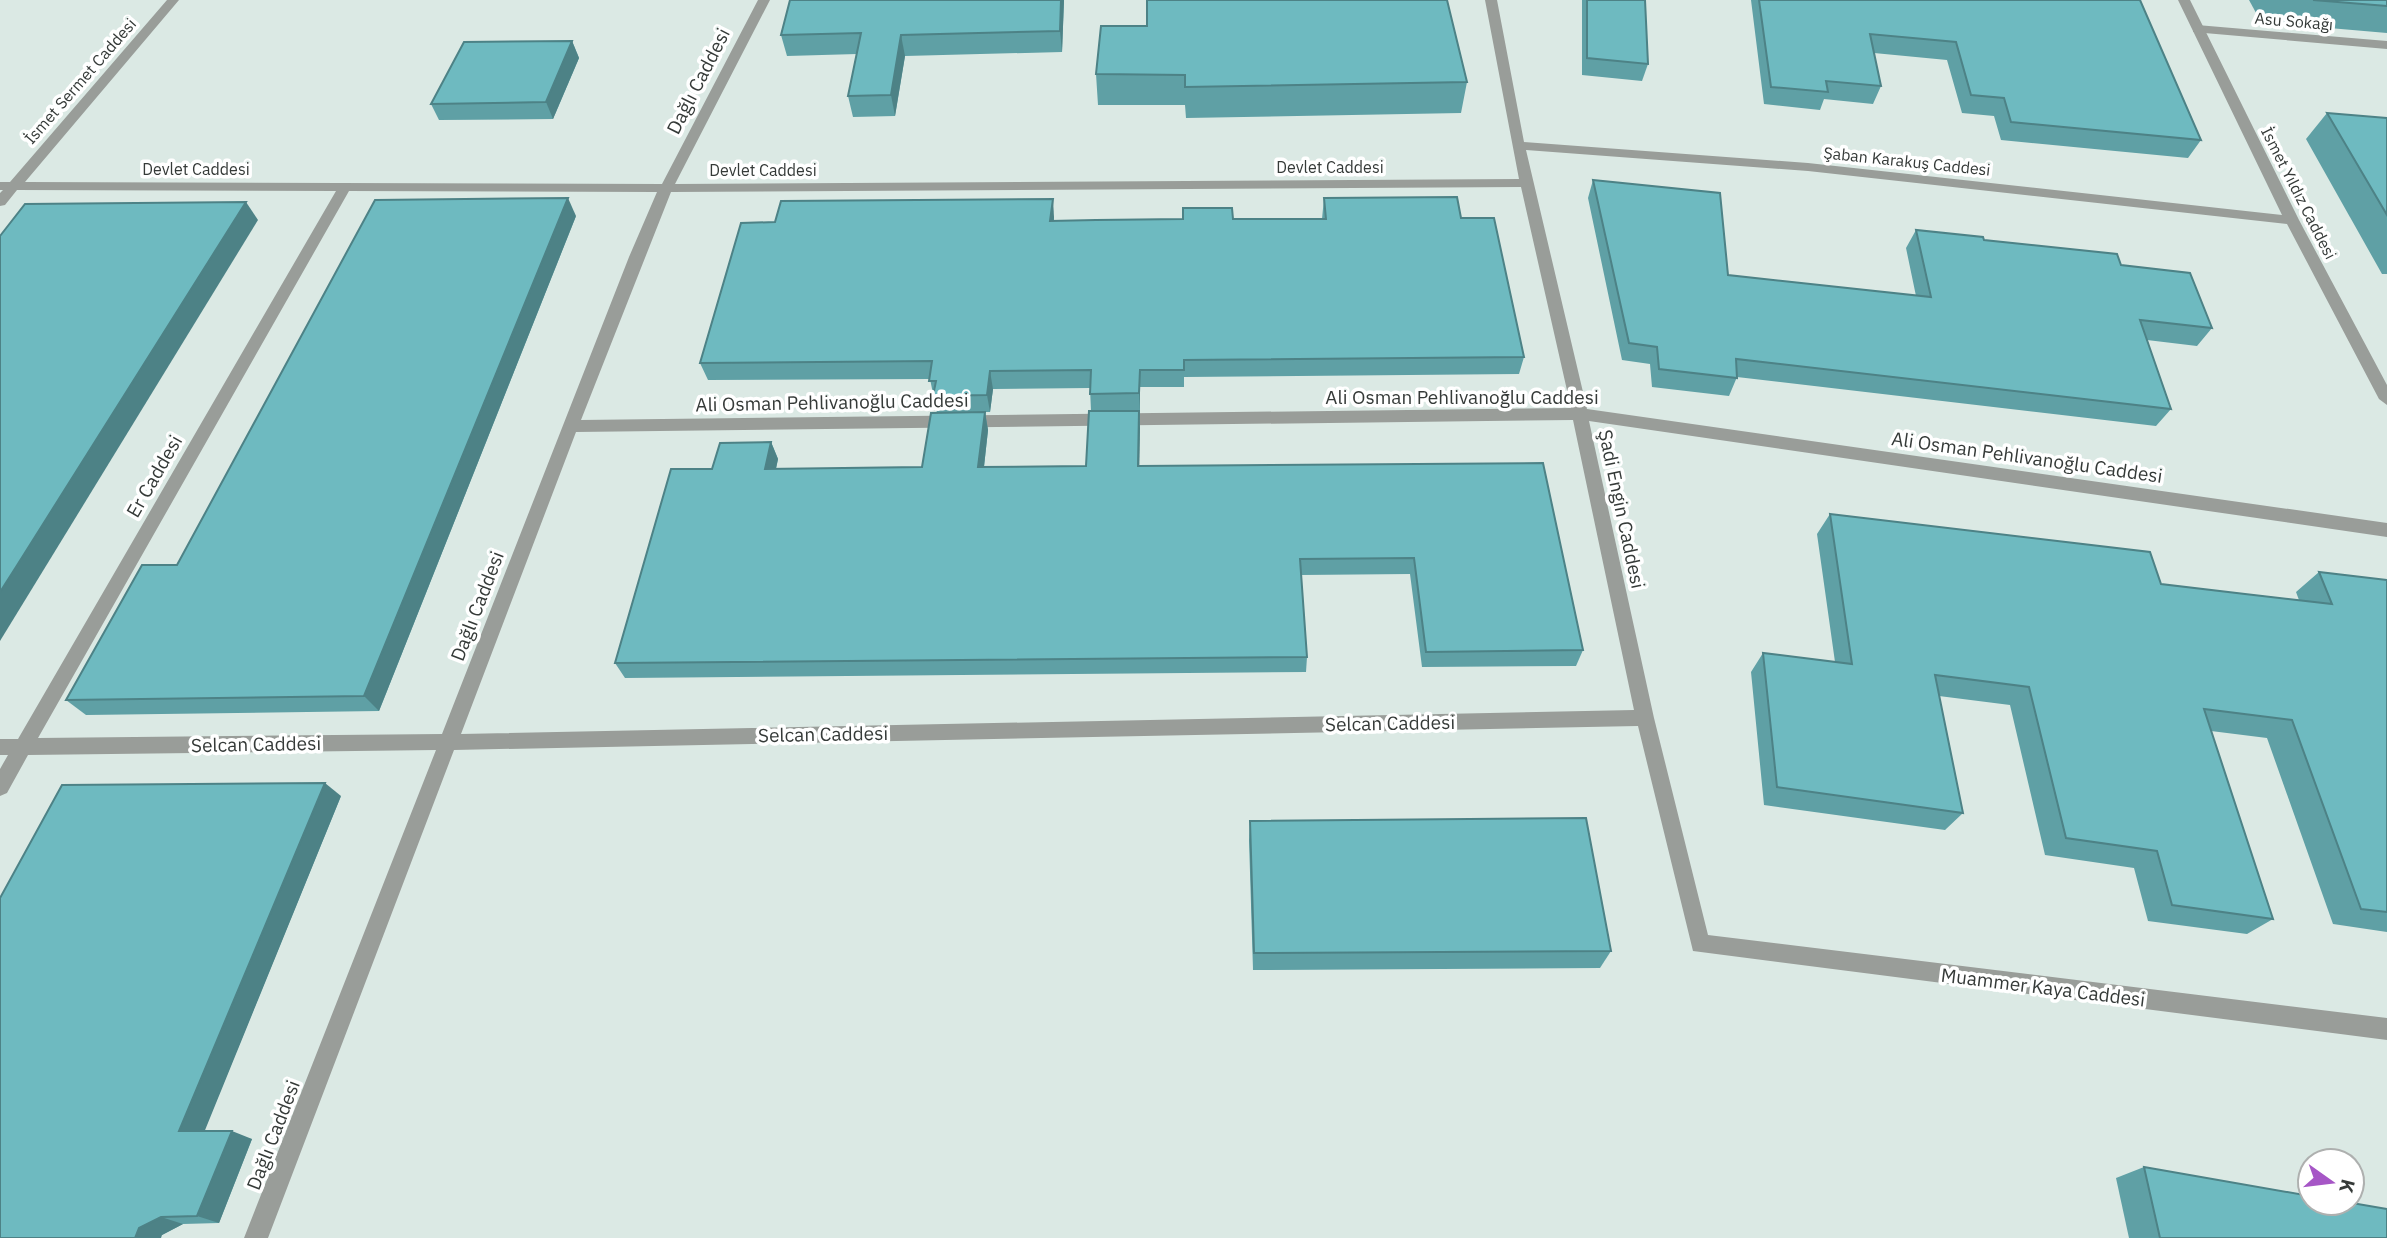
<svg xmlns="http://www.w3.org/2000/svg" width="2387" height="1238" font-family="'IBM Plex Sans',sans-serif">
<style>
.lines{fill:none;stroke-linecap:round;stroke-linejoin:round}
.minor{fill:#999d99;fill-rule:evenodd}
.tertiary{fill:#999d99;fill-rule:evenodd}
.wall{fill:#5fa0a5}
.shaded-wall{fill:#4d8286}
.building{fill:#6ebac0;stroke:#4d8286;stroke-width:2}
.labels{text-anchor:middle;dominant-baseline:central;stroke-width:7;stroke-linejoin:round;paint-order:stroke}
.far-street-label{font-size:16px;fill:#353a38;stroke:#fff}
.street-label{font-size:19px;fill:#353a38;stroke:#fff}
</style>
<rect width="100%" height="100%" fill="#dbe9e4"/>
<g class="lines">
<polygon class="minor" points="2197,25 2387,41 2387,49 2193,32 2193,26"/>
<path class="tertiary" d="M167,0H179L25,182L662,184L758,0H770L675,184L1519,179L1485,0H1497L1524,142L1808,163L2282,215L2178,0H2190L2299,220L2387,385V405L2379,399L2287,224L1808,171L1526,150L1587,409L2387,523V537L1589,421L1654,718L1708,935L2387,1018V1040L1693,951L1638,726L454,750L268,1238H244L436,750L28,755L7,793L0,796V769L8,755H0V739H18L336,191L17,190L5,205L0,206V193L3,190H0V182H10ZM1521,187L1571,408L581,420L671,192ZM349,191L657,192L629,257L442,734L38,738ZM1573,420L1634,710L461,734L576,432Z"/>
</g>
<g class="wall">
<polygon points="1064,0 1062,52 905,56 895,116 853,117 848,96 857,54 787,56 781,35"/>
<polygon points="1582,0 1645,0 1648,64 1642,81 1582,75"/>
<polygon points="1751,0 2140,0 2201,140 2188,158 2001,140 1994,116 1962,113 1947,60 1874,53 1881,86 1873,104 1824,99 1820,110 1764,104"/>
<polygon points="2249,0 2387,0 2387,33 2261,22"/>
<polygon points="1101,26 1467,82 1461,113 1186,118 1185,105 1098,105 1096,74"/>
<polygon points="572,41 579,58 553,119 439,120 431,104"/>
<polygon points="2327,113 2387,118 2387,274 2382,274 2306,139"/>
<polygon points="1593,180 1728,275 1916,296 1906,248 1916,230 1984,240 2121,265 2212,328 2197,346 2147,340 2171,409 2156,426 1737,377 1729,396 1652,387 1650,364 1622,360 1588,198"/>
<polygon points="1324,198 1461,218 1524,357 1519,374 1184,377 1184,387 1140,387 1140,411 1091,411 1090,388 993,389 990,412 985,412 988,430 984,467 1086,466 1139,411 1139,466 1543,463 1583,650 1576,666 1422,667 1410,574 1301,575 1307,657 1306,672 625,678 615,663 712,469 771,442 778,459 776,469 922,467 937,413 930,379 708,380 700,363 1054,217 1054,221 1322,219"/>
<polygon points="576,216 379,711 86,715 66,700 177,565"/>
<polygon points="1830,514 2161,584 2299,600 2296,592 2319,572 2387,580 2387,932 2333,924 2267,738 2211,731 2273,919 2247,934 2148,921 2134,868 2045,855 2010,705 1939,696 1963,813 1945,830 1764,805 1751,672 1763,653 1835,662 1817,534"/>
<polygon points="341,796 204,1131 252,1139 219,1223 183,1224 162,1235 0,1238"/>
<polygon points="1250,821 1611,951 1600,968 1253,970 1249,840"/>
<polygon points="2144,1167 2387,1238 2129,1238 2116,1178"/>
</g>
<g class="shaded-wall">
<polygon points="1061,0 1064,0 1062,52 1060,31"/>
<polygon points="901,35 905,56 895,116 891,95"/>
<polygon points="572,41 579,58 553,119 546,102"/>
<polygon points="568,198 576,216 379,711 364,696"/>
<polygon points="1053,199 1054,217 1052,239 1050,221"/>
<polygon points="246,202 258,220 0,641 0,592"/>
<polygon points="1140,370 1140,411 1139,393"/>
<polygon points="990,371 993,389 990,412 987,395"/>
<polygon points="1139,411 1140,428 1139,483 1138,466"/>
<polygon points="985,412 988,430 982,484 978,467"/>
<polygon points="771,442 778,459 772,486 765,469"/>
<polygon points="325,783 341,796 201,1140 179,1131"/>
<polygon points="232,1131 252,1139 219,1223 197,1216"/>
<polygon points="161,1217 183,1224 162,1235 161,1238 135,1238 139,1228"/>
</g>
<g class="building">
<polygon points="790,0 1061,0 1060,31 901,35 891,95 848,96 861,33 781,35"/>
<polygon points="1147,0 1447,0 1467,82 1185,87 1185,75 1096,74 1101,26 1147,26"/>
<polygon points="1587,0 1645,0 1648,64 1587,58"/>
<polygon points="1759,0 2140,0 2201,140 2011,122 2004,98 1971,95 1956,42 1870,34 1881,86 1826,81 1828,92 1771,87"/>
<polygon points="2313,0 2387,0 2387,6"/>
<polygon points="572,41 546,102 431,104 464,42"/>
<polygon points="2327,113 2387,118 2387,215"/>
<polygon points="1593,180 1720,193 1728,275 1931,297 1916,230 1983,237 1984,240 2117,254 2121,265 2190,273 2212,328 2140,320 2171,409 1736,359 1737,378 1659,369 1657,347 1629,343"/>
<polygon points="1457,197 1461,218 1494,218 1524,357 1184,360 1184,370 1140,370 1139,393 1090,394 1091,370 990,371 987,395 933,396 936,381 929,381 932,361 700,363 741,223 775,222 781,201 1053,199 1050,221 1096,220 1183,219 1183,208 1232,208 1233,219 1326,219 1324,198"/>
<polygon points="568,198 364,696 66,700 142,565 177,565 375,200"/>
<polygon points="246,202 16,567 0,592 0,236 25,204"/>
<polygon points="1089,411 1139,411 1138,466 1543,463 1583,650 1426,652 1414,558 1300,559 1307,657 615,663 671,469 712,469 720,443 771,442 765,469 922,467 931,413 985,412 978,467 1086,466"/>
<polygon points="1830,514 2150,552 2161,584 2245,594 2332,604 2319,572 2387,580 2387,912 2361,909 2292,720 2204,709 2273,919 2172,905 2157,851 2066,838 2029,687 1935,675 1963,813 1777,787 1763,653 1852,664"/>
<polygon points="325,783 179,1131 232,1131 197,1216 161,1217 139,1228 135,1238 0,1238 0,898 62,785"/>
<polygon points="1586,818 1611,951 1254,953 1250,821"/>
<polygon points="2144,1167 2310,1196 2310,1203 2352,1203 2387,1209 2387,1238 2160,1238"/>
</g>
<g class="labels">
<g class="far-street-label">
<text transform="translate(2294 21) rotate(5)">Asu Sokağı</text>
<text transform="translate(80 81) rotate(-49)">İsmet Sermet Caddesi</text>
<text transform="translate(1907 161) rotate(6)">Şaban Karakuş Caddesi</text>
<text x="1330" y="167">Devlet Caddesi</text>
<text x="196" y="169">Devlet Caddesi</text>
<text x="763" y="170">Devlet Caddesi</text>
<text transform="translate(2299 193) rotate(63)">İsmet Yıldız Caddesi</text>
</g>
<g class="street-label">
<text transform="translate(698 81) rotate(-63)">Dağlı Caddesi</text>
<text x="1462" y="397">Ali Osman Pehlivanoğlu Caddesi</text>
<text transform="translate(832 402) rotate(-1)">Ali Osman Pehlivanoğlu Caddesi</text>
<text transform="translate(2027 457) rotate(8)">Ali Osman Pehlivanoğlu Caddesi</text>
<text transform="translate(154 476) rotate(-60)">Er Caddesi</text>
<text transform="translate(1622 509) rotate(78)">Şadi Engin Caddesi</text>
<text transform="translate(477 606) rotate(-69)">Dağlı Caddesi</text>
<text transform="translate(1390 723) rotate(-1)">Selcan Caddesi</text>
<text transform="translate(823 734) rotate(-1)">Selcan Caddesi</text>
<text transform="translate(256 744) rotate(-1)">Selcan Caddesi</text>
<text transform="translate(2043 987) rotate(7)">Muammer Kaya Caddesi</text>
<text transform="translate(273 1135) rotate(-69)">Dağlı Caddesi</text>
</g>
</g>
<g transform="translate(2331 1182) rotate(104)"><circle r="33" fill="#ffffff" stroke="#aeb0af" stroke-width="2"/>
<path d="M0-5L12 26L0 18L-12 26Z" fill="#a656c6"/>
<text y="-10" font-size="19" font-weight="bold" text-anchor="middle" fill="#353a38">K</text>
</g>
</svg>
